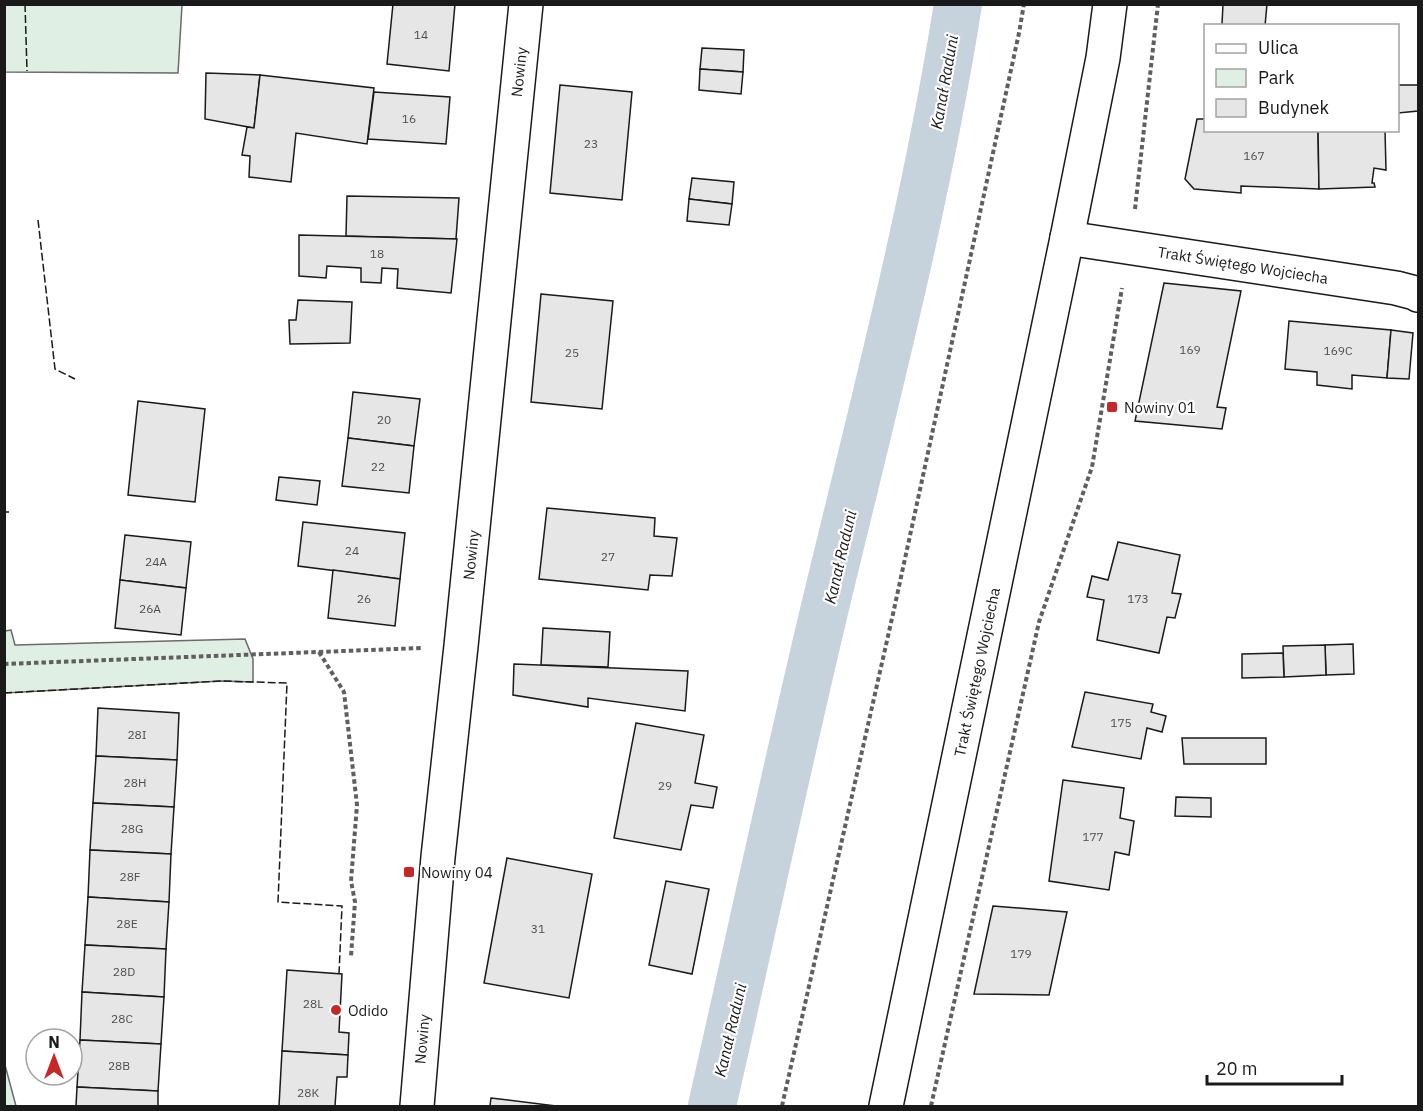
<svg xmlns="http://www.w3.org/2000/svg" width="1423" height="1111" font-family="'IBM Plex Sans',sans-serif">
<style>
.green{fill:#e0efe3;stroke:#6a6a6a;stroke-width:1.5}
.lines{fill:none;stroke-linecap:round;stroke-linejoin:round}
.canal{stroke:#c6d2dc;stroke-width:48}
.building{fill:#e6e6e6;stroke:#1a1a1a;stroke-width:1.5}
.street-casing{stroke:#1a1a1a;stroke-width:36}
.secondary-casing{stroke:#1a1a1a;stroke-width:36}
.primary-casing{stroke:#1a1a1a;stroke-width:36}
.path{stroke:#5f5f5f;stroke-width:4;stroke-dasharray:4.5 3;stroke-linecap:butt}
.street{stroke:#fff;stroke-width:33}
.secondary{stroke:#fff;stroke-width:33}
.primary{stroke:#fff;stroke-width:33}
.fence{stroke:#1a1a1a;stroke-width:1.5;stroke-dasharray:8 3;stroke-linecap:butt}
.poi-dot{fill:#c62828;stroke:#fff;stroke-width:2}
.labels{text-anchor:middle;dominant-baseline:central;stroke-width:4.5;stroke-linejoin:round;paint-order:stroke}
.number-label{font-size:12px;fill:#4d4d4d}
.street-label{font-size:15px;fill:#1a1a1a;stroke:#fff}
.poi-label{font-size:15px;fill:#1a1a1a;stroke:#fff;text-anchor:start}
.water-label{font-size:16px;font-style:italic;fill:#1a1a1a;stroke:#fff}
</style>
<rect width="100%" height="100%" fill="#fff"/>
<g class="green">
<polygon points="4,5 182,5 178,73 5,72"/>
<polygon points="11,630 15,645 245,639 253,659 253,682 221,681 5,693 5,631"/>
<polygon points="4,1065 5,1065 16,1106 5,1106"/>
</g>
<g class="lines">
<path class="canal" d="M712,1106C750,939 786,770 826,603C874,404 926,206 958,4"/>
</g>
<g class="building">
<polygon points="393,4 455,4 449,71 387,64"/>
<polygon points="1223,4 1267,4 1265,26 1220,26 1222,24"/>
<polygon points="702,48 744,50 743,72 700,69"/>
<polygon points="700,69 743,72 741,94 699,90"/>
<polygon points="206,73 260,75 254,128 205,119"/>
<polygon points="260,75 374,88 367,144 296,133 291,182 249,177 250,156 242,155 247,127 254,128"/>
<polygon points="560,85 632,92 622,200 550,193"/>
<polygon points="1398,85 1418,85 1418,111 1398,113"/>
<polygon points="374,92 450,97 446,144 368,139"/>
<polygon points="1197,119 1206,119 1206,130 1318,130 1319,189 1241,186 1241,193 1194,189 1185,179"/>
<polygon points="1318,130 1385,130 1386,170 1374,168 1372,183 1374,183 1375,187 1319,189"/>
<polygon points="692,178 734,182 732,204 689,199"/>
<polygon points="347,196 459,198 456,239 346,236"/>
<polygon points="689,199 732,204 729,225 687,221"/>
<polygon points="299,235 457,239 451,293 397,288 398,269 382,268 381,283 361,282 361,268 327,266 326,278 299,276"/>
<polygon points="1164,283 1241,291 1217,407 1226,408 1222,429 1135,421"/>
<polygon points="541,294 613,301 602,409 531,402"/>
<polygon points="298,300 352,302 350,343 290,344 289,320 296,320"/>
<polygon points="1289,321 1391,330 1387,378 1352,375 1352,389 1317,385 1317,372 1285,369"/>
<polygon points="1391,330 1413,333 1409,379 1387,378"/>
<polygon points="353,392 420,399 414,446 348,438"/>
<polygon points="138,401 205,409 195,502 128,495"/>
<polygon points="348,438 414,446 409,493 342,486"/>
<polygon points="279,477 320,481 317,505 276,500"/>
<polygon points="547,508 655,518 654,536 677,538 672,576 650,575 648,590 539,579"/>
<polygon points="303,522 405,533 400,579 298,566"/>
<polygon points="125,535 191,542 186,588 120,580"/>
<polygon points="1118,542 1180,555 1172,593 1181,594 1175,618 1167,617 1159,653 1097,640 1104,600 1087,597 1092,576 1108,580"/>
<polygon points="333,570 400,579 395,626 328,618"/>
<polygon points="120,580 186,588 181,635 115,628"/>
<polygon points="543,628 610,632 608,667 541,665"/>
<polygon points="1353,644 1354,674 1326,675 1325,645"/>
<polygon points="1325,645 1326,675 1284,677 1283,646"/>
<polygon points="1283,653 1284,677 1242,678 1242,654"/>
<polygon points="514,664 688,671 685,711 588,698 588,707 513,695"/>
<polygon points="1085,692 1153,704 1151,712 1166,716 1162,732 1147,728 1141,759 1072,747"/>
<polygon points="98,708 179,713 177,760 96,756"/>
<polygon points="636,723 704,735 695,783 717,787 713,808 691,805 681,850 614,838"/>
<polygon points="1182,738 1266,738 1266,764 1184,764"/>
<polygon points="96,756 177,760 174,807 93,803"/>
<polygon points="1063,780 1124,788 1120,818 1134,821 1129,855 1115,852 1109,890 1049,881"/>
<polygon points="1176,797 1211,798 1211,817 1175,816"/>
<polygon points="93,803 174,807 171,854 90,850"/>
<polygon points="90,850 171,854 169,902 88,897"/>
<polygon points="507,858 592,874 569,998 484,983"/>
<polygon points="666,881 709,889 692,974 649,965"/>
<polygon points="88,897 169,902 166,949 85,945"/>
<polygon points="993,906 1067,912 1049,995 974,994"/>
<polygon points="85,945 166,949 164,997 82,992"/>
<polygon points="287,970 342,974 339,1032 349,1033 348,1055 282,1051"/>
<polygon points="82,992 164,997 161,1044 80,1040"/>
<polygon points="80,1040 161,1044 158,1091 77,1087"/>
<polygon points="282,1051 348,1055 347,1077 337,1077 335,1106 279,1106"/>
<polygon points="77,1087 158,1091 158,1106 76,1106"/>
<polygon points="491,1098 556,1106 490,1106"/>
</g>
<g class="lines">
<g class="street-casing">
<polyline id="street" points="1067,238 1396,288 1415,293 1418,295"/>
</g>
<g class="secondary-casing">
<polyline id="secondary" points="417,1106 438,857 461,646 526,4"/>
</g>
<g class="primary-casing">
<polyline id="primary" points="886,1106 1067,238 1103,58 1110,4"/>
</g>
<g class="path">
<polyline points="1135,209 1158,4"/>
<polyline points="319,652 344,692 357,805 351,881 355,902 351,956"/>
<polyline points="4,664 422,648"/>
<polyline points="782,1106 893,614 1019,33 1024,4"/>
<polyline points="931,1106 1039,622 1092,467 1122,288"/>
</g>
<use href="#street" class="street"/>
<use href="#secondary" class="secondary"/>
<use href="#primary" class="primary"/>
<g class="fence">
<polyline points="25,4 27,71"/>
<polyline points="38,220 55,369 75,379"/>
<polyline points="4,512 9,512"/>
<polyline points="4,693 221,681 287,683 278,902 342,906 339,974"/>
</g>
</g>
<g class="poi-dot">
<rect x="1106" y="401" width="12" height="12" rx="3"/>
<rect x="403" y="866" width="12" height="12" rx="3"/>
<circle cx="336" cy="1010" r="6"/>
</g>
<g class="labels">
<g class="number-label">
<text x="421" y="34">14</text>
<text x="409" y="118">16</text>
<text x="591" y="143">23</text>
<text x="1254" y="155">167</text>
<text x="377" y="253">18</text>
<text x="1190" y="349">169</text>
<text x="1338" y="350">169C</text>
<text x="572" y="352">25</text>
<text x="384" y="419">20</text>
<text x="378" y="466">22</text>
<text x="352" y="550">24</text>
<text x="608" y="556">27</text>
<text x="156" y="561">24A</text>
<text x="364" y="598">26</text>
<text x="1138" y="598">173</text>
<text x="150" y="608">26A</text>
<text x="1121" y="722">175</text>
<text x="137" y="734">28I</text>
<text x="135" y="782">28H</text>
<text x="665" y="785">29</text>
<text x="132" y="828">28G</text>
<text x="1093" y="836">177</text>
<text x="130" y="876">28F</text>
<text x="127" y="923">28E</text>
<text x="538" y="928">31</text>
<text x="1021" y="953">179</text>
<text x="124" y="971">28D</text>
<text x="313" y="1003">28L</text>
<text x="122" y="1018">28C</text>
<text x="119" y="1065">28B</text>
<text x="308" y="1092">28K</text>
</g>
<g class="street-label">
<text transform="translate(519 72) rotate(-84)">Nowiny</text>
<text transform="translate(1243 265) rotate(9)">Trakt Świętego Wojciecha</text>
<text transform="translate(471 555) rotate(-84)">Nowiny</text>
<text transform="translate(977 672) rotate(-78)">Trakt Świętego Wojciecha</text>
<text transform="translate(422 1039) rotate(-85)">Nowiny</text>
</g>
<g class="poi-label">
<text x="1124" y="407">Nowiny 01</text>
<text x="421" y="872">Nowiny 04</text>
<text x="348" y="1010">Odido</text>
</g>
<g class="water-label">
<text transform="translate(944 82) rotate(-80)">Kanał Raduni</text>
<text transform="translate(840 557) rotate(-77)">Kanał Raduni</text>
<text transform="translate(730 1030) rotate(-77)">Kanał Raduni</text>
</g>
</g>
<rect width="1423" height="1111" fill="none" stroke="#1a1a1a" stroke-width="12"/>
<rect x="1204" y="24" width="195" height="108" fill="#ffffff" stroke="#a3a3a3" stroke-width="1.5"/>
<rect x="1216" y="44" width="30" height="9" fill="#ffffff" stroke="#a3a3a3" stroke-width="1.5"/>
<text x="1258" y="54" font-size="18" fill="#1a1a1a">Ulica</text>
<rect x="1216" y="69" width="30" height="18" fill="#e0efe3" stroke="#a3a3a3" stroke-width="1.5"/>
<text x="1258" y="84" font-size="18" fill="#1a1a1a">Park</text>
<rect x="1216" y="99" width="30" height="18" fill="#e6e6e6" stroke="#a3a3a3" stroke-width="1.5"/>
<text x="1258" y="114" font-size="18" fill="#1a1a1a">Budynek</text>
<g transform="translate(54 1057)"><circle r="28" fill="#ffffff" stroke="#a3a3a3" stroke-width="1.5"/>
<path d="M0-4.5L10 22L0 15L-10 22Z" fill="#c62828"/>
<text y="-9" font-size="16" font-weight="bold" text-anchor="middle" fill="#1a1a1a">N</text>
</g>
<path d="M1207 1075v9h135v-9" fill="none" stroke="#1a1a1a" stroke-width="3"/>
<text x="1216" y="1075" font-size="18" fill="#1a1a1a" stroke="#ffffff" stroke-width="4.5" paint-order="stroke">20 m</text>
</svg>
